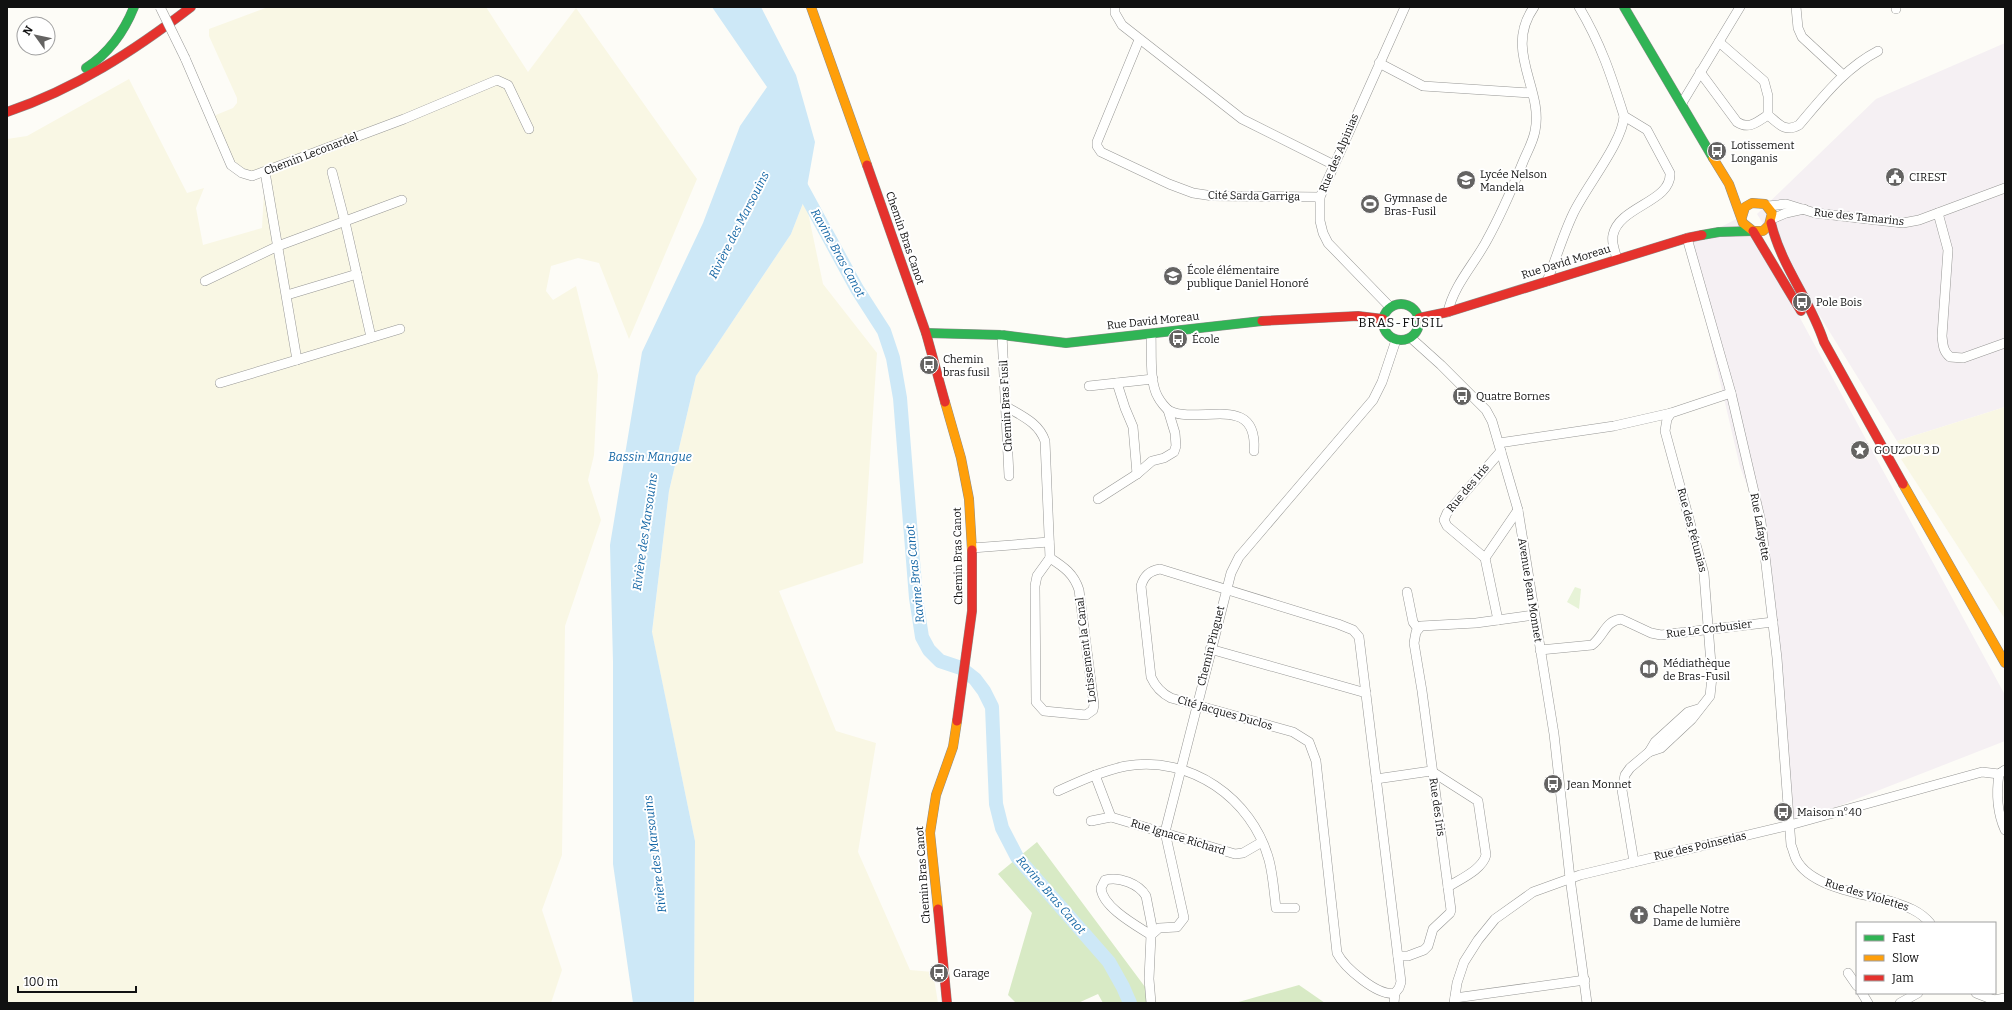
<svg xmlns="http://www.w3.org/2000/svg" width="2012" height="1010" font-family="Bitter,serif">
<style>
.industrial{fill:#f5f0f3}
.farmland{fill:#f9f7e4}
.green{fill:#e7f3d7}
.forest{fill:#d8eac5}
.water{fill:#cde8f7}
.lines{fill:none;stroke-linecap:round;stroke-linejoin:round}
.river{stroke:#cde8f7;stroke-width:14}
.street-casing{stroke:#979795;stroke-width:10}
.fast-casing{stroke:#8e8d8b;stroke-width:10}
.slow-casing{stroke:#8e8d8b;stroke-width:10}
.jam-casing{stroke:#8e8d8b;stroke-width:10}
.street{stroke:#fffffe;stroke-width:9}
.fast{stroke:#30b455;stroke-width:9}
.slow{stroke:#ff9f0a;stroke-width:9}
.jam{stroke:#e5322d;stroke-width:9}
.street-bridge-casing{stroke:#979795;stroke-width:10;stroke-linecap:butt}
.street-bridge{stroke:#fffffe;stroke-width:9}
.labels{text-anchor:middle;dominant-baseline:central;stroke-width:4;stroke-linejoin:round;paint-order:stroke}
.poi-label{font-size:11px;fill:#111;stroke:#fff;text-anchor:start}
.street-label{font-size:11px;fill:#111;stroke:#fff}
.water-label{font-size:12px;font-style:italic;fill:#1768a6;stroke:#fff}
.quarter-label{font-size:13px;letter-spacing:1px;fill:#111;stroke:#fff}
</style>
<rect width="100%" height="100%" fill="#fdfcf7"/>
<g class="industrial">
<polygon points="2005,43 2005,407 1897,441 1757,214 1876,99"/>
<polygon points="1744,215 2005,695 2005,741 1790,825 1761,522 1740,467 1688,244"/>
</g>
<g class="farmland">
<polygon points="268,7 486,7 528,72 576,8 697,179 629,339 599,263 578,258 551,266 546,291 553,300 576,286 598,375 594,455 588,480 601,520 565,626 562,855 542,910 562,970 551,1003 7,1003 7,139 27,136 129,79 187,193 204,188 196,208 203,245 262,228 265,172 252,176 231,165 211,117 233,108 237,103 237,98 209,36 209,29"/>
<polygon points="805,198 823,284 877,353 863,563 779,591 836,731 876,743 858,852 910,970 933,972 938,1003 694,1003 695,841 652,633 669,491 696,376 791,234"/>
<polygon points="2005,407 2005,619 1901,459 1908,456 1897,441"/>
</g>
<polygon class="green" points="1575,587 1581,589 1579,609 1567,602"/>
<g class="forest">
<polygon points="1037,842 1157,1003 1103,1003 1098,994 1078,1003 1016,1003 1008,995 1032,913 998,874"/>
<polygon points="1299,985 1325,1003 1235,1003"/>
</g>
<polygon class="water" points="712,7 761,7 796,75 815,142 805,198 791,234 696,376 669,491 652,632 695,841 694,1003 633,1003 613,864 613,662 610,545 642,352 703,223 740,126 767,87"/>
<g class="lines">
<polyline class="river" points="797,179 857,289 884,331 893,358 900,398 916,598 922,637 929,650 940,661 961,668 975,679 984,691 992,707 996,804 1002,828 1017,857 1109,962 1123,987 1130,1003"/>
<g class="street-casing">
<g id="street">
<polyline points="1115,7 1115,13 1122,25 1242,119 1334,165"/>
<polyline points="1796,7 1798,28 1802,37 1843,75"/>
<polyline points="1896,7 1896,9"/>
<polyline points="1139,40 1097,142 1097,146 1101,152 1169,184 1193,193 1213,196 1320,197"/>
<path d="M1719,42L1764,81L1768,96V115C1779,124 1785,133 1799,125C1823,97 1845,68 1878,51"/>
<polyline points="185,58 231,165 242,173 252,176 404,119 497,80 508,85 529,129"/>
<polyline points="1379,63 1423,86 1531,93"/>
<path d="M1700,72L1737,122C1749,130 1757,122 1768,115"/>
<polyline points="1682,103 1740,7"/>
<polyline points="265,172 297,360"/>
<polyline points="332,172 345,222 371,337"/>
<polyline points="1768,206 1786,204 1815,213 1903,223 1919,220 2005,188"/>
<path d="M1938,213L1948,250L1942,336C1943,345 1943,351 1950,357L1963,358L2005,343"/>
<polyline points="1772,219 1786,213 1804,209"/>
<path d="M1687,238L1731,393L1761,522L1777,658L1791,845C1793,849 1794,855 1796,859C1810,887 1862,894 1890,901C1905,906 1919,910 1930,923"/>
<path d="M1617,259C1615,251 1611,242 1613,235C1619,206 1672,202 1670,173L1647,130L1624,116"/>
<polyline points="205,281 278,246 402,200"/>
<path d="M1547,281C1556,259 1563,235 1573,214C1585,188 1623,142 1624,116C1611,75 1601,44 1579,7"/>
<polyline points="287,295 357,274"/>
<polyline points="1390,307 1328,243 1323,233 1320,221 1320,197 1405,7"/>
<path d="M1448,312C1453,286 1475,263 1487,240C1501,215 1512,189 1523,162C1527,152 1533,142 1535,131C1544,89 1503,51 1534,7"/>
<path d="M1151,334C1152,352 1149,382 1158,397C1160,401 1166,409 1170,411C1199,425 1258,392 1254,451"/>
<polyline points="1002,335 1009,476"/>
<polyline points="1411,338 1441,365 1486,410 1492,421 1518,510 1554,734 1570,878 1587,1003"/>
<polyline points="220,383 400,329"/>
<polyline points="1117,383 1125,408 1133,427 1137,474"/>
<polyline points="1089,386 1153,379"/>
<path d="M1007,407C1022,416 1039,423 1045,441L1050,558"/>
<polyline points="1499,443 1614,426 1671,413"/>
<polyline points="1098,499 1137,474 1152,461 1164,458 1174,452 1176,446 1175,433 1168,410"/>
<polyline points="972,548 1049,542"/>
<path d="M1050,558C1064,567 1074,574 1079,590L1094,705L1093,710L1086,715L1044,711L1036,702L1035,586L1037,576Z"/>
<polyline points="1485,558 1518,510"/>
<path d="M1160,569L1338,624L1353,630L1359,637L1401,982L1399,988L1395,993C1378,997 1344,967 1337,953L1316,761L1309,742L1293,732L1171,698C1161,693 1155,686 1151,677L1141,586C1144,576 1149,571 1160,569Z"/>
<polyline points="1407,592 1413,622 1418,629"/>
<polyline points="1498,620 1485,558 1447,526 1444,520 1447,513 1501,451"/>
<polyline points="1210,649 1366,693"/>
<path d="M1540,650L1592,645C1604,636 1605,621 1621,619L1651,633L1661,635L1773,622"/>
<polyline points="1649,752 1661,748 1692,719 1710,696 1712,677 1704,574 1665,431 1667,419 1671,413 1731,393"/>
<path d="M1999,774C1996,794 1997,812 2005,830"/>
<polyline points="1095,775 1111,817"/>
<path d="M1376,779L1431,771L1478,801L1486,855C1482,870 1460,879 1448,887"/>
<path d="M1058,791C1080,781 1102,771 1126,766C1190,755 1252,798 1269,860C1273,875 1274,892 1276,908H1295"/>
<polyline points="1091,821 1111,817 1235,854 1243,853 1262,842"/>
<polyline points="1634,862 1622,790 1625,775 1630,768 1649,752 1655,742 1688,712 1698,709"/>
<path d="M1151,935C1137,926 1102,907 1101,888L1105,880C1119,876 1139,884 1146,896L1153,932"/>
<polyline points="1398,956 1408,956 1424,950 1428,946 1433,929 1450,913 1451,910 1422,691 1414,643 1416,632 1421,626 1476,623 1534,615"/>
<polyline points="1848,973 1857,986"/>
<polyline points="1862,993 1868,1003"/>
<polyline points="1976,993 1994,1000 2005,998"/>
<polyline points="1455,998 1585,980"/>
<polyline points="1151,1003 1149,979 1151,935 1159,928 1177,927 1184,918 1165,832 1231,573 1239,557 1373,400 1382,382 1396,340"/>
<polyline points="1394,1003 1395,993"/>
<polyline points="1454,1003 1457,983 1464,962 1478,940 1495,919 1533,892 1580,875 1790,825 1982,772 1999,774 2005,770"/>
<polyline points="1900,1003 1918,993"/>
</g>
</g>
<g class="fast-casing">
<g id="fast">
<polyline points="1624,7 1713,158"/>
<path d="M86,68C109,53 124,32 134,7"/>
<polyline points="1702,235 1719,232 1753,231"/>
<circle cx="1401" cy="322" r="18"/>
<polyline points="926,333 1002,335 1066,343 1262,321"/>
</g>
</g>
<g class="slow-casing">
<g id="slow">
<polyline points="811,7 867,165"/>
<polyline points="1713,158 1729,184 1743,223 1753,231 1763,231 1769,225 1772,213 1765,204 1752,203 1745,207 1742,217"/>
<polyline points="945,402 961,458 969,499 972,550"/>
<polyline points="1903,484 2005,663"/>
<polyline points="938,909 930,833 936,795 953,747 957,721"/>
</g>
</g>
<g class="jam-casing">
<g id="jam">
<path d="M7,112C75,89 134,51 191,7"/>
<polyline points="867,165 926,333 945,402"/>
<path d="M1771,223C1782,268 1810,299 1824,342L1903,484"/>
<polyline points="1753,231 1801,311"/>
<polyline points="1419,318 1448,312 1687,238 1702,235"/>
<polyline points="1262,321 1358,316 1383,319"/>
<polyline points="957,721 972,611 972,550"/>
<polyline points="938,909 947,1003"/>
</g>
</g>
<use href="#street" class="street"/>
<use href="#fast" class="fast"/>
<use href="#slow" class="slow"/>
<use href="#jam" class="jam"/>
<g class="street-bridge-casing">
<polyline id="street-bridge" points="160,7 185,58"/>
</g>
<use href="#street-bridge" class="street-bridge"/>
</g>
<defs>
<g id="bus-disc" transform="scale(1)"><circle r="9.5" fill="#646362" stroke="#fff"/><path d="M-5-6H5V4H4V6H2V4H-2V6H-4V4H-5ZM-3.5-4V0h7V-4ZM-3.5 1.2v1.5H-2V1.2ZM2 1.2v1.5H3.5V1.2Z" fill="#fff"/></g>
<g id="civic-disc" transform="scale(1)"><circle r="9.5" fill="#646362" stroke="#fff"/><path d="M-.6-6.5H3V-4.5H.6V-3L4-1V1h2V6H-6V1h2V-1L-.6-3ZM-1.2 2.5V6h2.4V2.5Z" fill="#fff"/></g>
<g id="school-disc" transform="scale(1)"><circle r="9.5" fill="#646362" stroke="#fff"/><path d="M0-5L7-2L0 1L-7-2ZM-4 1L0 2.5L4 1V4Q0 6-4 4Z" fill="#fff"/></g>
<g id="stadium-disc" transform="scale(1)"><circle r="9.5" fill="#646362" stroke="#fff"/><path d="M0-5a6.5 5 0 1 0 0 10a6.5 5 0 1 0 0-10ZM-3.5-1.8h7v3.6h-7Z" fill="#fff"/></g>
<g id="sight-disc" transform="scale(1)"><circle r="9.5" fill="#646362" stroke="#fff"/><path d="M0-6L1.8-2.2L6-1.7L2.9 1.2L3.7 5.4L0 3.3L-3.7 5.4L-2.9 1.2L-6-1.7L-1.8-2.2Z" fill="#fff"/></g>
<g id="library-disc" transform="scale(1)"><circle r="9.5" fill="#646362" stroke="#fff"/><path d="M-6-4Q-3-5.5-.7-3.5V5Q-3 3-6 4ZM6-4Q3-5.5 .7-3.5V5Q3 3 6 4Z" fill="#fff"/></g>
<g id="church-disc" transform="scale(1)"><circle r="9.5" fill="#646362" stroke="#fff"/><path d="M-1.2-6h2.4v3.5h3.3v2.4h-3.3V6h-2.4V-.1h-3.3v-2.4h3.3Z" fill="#fff"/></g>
</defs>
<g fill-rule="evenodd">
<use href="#bus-disc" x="1717" y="151"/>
<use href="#civic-disc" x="1895" y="177"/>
<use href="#school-disc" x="1466" y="180"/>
<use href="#stadium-disc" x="1370" y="204"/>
<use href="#school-disc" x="1173" y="276"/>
<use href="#bus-disc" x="1802" y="302"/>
<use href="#bus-disc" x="1178" y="339"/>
<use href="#bus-disc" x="929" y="365"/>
<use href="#bus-disc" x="1462" y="396"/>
<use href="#sight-disc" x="1860" y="450"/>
<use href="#library-disc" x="1649" y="669"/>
<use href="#bus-disc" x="1553" y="784"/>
<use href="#bus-disc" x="1783" y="812"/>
<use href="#church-disc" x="1639" y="915"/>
<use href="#bus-disc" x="939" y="973"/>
</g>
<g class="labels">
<g class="poi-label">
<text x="1731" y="145">Lotissement<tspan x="1731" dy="13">Longanis</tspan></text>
<text x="1480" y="174">Lycée Nelson<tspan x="1480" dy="13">Mandela</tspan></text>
<text x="1909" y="177">CIREST</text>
<text x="1384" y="198">Gymnase de<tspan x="1384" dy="13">Bras-Fusil</tspan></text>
<text x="1187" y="270">École élémentaire<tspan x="1187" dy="13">publique Daniel Honoré</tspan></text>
<text x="1816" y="302">Pole Bois</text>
<text x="1192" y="339">École</text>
<text x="943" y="359">Chemin<tspan x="943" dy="13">bras fusil</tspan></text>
<text x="1476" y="396">Quatre Bornes</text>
<text x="1874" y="450">GOUZOU 3 D</text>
<text x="1663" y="663">Médiathèque<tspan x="1663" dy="13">de Bras-Fusil</tspan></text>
<text x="1567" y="784">Jean Monnet</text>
<text x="1797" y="812">Maison n°40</text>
<text x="1653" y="909">Chapelle Notre<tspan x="1653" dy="13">Dame de lumière</tspan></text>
<text x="953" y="973">Garage</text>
</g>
<g class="street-label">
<text transform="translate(1339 153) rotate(-67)">Rue des Alpinias</text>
<text transform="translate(311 154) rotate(-21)">Chemin Leconardel</text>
<text transform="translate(1254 196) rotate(1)">Cité Sarda Garriga</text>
<text transform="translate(1859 217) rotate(6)">Rue des Tamarins</text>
<text transform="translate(905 238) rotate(71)">Chemin Bras Canot</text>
<text transform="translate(1566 262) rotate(-17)">Rue David Moreau</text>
<text transform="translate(1153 321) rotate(-6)">Rue David Moreau</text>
<text transform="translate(1006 406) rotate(-93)">Chemin Bras Fusil</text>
<text transform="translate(1468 488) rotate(-50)">Rue des Iris</text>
<text transform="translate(1760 527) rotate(80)">Rue Lafayette</text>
<text transform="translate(1692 530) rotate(75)">Rue des Pétunias</text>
<text transform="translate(958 556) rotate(-91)">Chemin Bras Canot</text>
<text transform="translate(1530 590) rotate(81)">Avenue Jean Monnet</text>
<text transform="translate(1709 629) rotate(-7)">Rue Le Corbusier</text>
<text transform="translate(1211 646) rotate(-76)">Chemin Pinguet</text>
<text transform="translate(1086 650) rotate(-97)">Lotissement la Canal</text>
<text transform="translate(1225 713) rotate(16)">Cité Jacques Duclos</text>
<text transform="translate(1437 807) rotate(82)">Rue des Iris</text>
<text transform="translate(1178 837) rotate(17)">Rue Ignace Richard</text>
<text transform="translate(1700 846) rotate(-13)">Rue des Poinsetias</text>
<text transform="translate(923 875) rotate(-94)">Chemin Bras Canot</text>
<text transform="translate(1867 895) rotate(17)">Rue des Violettes</text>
</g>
<g class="water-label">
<text transform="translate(739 225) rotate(-63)">Rivière des Marsouins</text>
<text transform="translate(838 253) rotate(61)">Ravine Bras Canot</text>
<text x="650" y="457">Bassin Mangue</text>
<text transform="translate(645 532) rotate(-82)">Rivière des Marsouins</text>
<text transform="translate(915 574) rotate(-96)">Ravine Bras Canot</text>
<text transform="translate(655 854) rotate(-97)">Rivière des Marsouins</text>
<text transform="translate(1051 895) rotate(49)">Ravine Bras Canot</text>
</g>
<g class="quarter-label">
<text x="1401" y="322">BRAS-FUSIL</text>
</g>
</g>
<rect width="2012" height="1010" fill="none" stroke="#111111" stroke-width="16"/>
<rect x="1856" y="922" width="140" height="72" fill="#ffffff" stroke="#a0a0a0"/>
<rect x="1864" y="935" width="20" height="6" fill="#30b455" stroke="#a0a0a0"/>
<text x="1892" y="942" font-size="12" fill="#111111">Fast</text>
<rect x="1864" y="955" width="20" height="6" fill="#ff9f0a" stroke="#a0a0a0"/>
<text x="1892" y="962" font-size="12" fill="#111111">Slow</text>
<rect x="1864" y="975" width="20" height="6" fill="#e5322d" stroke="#a0a0a0"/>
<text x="1892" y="982" font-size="12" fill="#111111">Jam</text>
<g transform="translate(36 36) rotate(303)"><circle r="19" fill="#ffffff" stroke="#a0a0a0"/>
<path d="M0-3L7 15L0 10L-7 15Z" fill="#646362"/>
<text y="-6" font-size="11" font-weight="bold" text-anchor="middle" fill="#111111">N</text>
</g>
<path d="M18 986v6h118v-6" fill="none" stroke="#111111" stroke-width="2"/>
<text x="24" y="986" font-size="12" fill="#111111" stroke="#ffffff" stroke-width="3" paint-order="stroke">100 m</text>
</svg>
